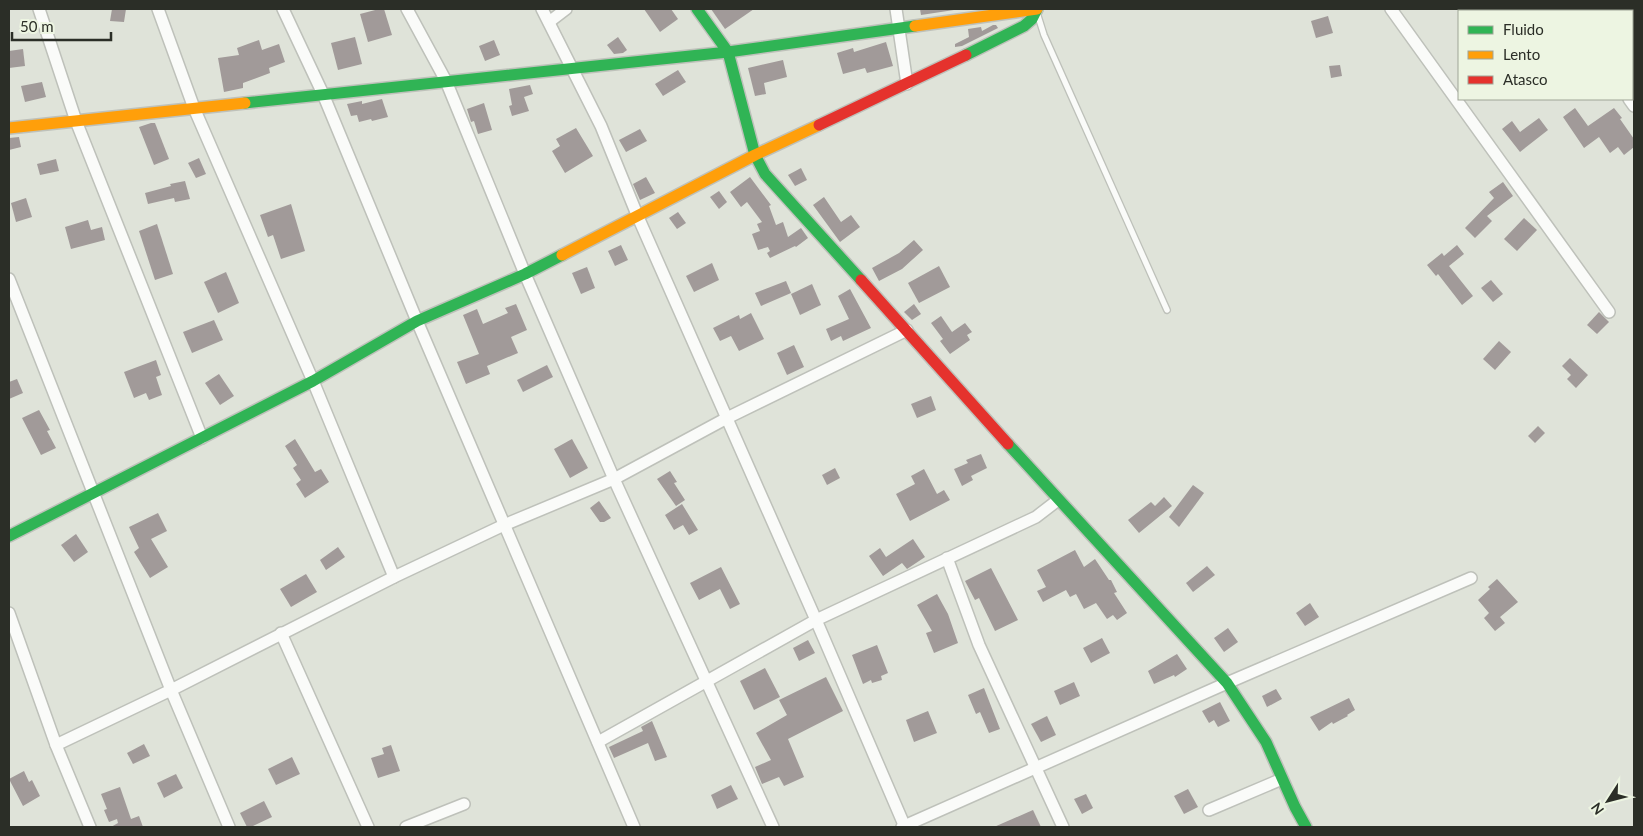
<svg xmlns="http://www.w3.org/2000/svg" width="1643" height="836" font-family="Lato,sans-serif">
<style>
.building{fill:#a19a99}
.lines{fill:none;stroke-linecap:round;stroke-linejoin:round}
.lane-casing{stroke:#bec1ba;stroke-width:8}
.street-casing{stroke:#bec1ba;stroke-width:14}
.fast-casing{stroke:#bec1ba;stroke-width:14}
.slow-casing{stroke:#bec1ba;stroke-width:14}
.jam-casing{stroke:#bec1ba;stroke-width:14}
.lane{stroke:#fafbf9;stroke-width:5.5}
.street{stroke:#fafbf9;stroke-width:11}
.fast{stroke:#30b455;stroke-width:11}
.slow{stroke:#ff9f0a;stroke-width:11}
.jam{stroke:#e5322d;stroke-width:11}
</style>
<rect width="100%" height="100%" fill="#dfe3d9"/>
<g class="building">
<polygon points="112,9 126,9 124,22 110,21"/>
<polygon points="379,9 384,9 392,35 368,42 360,14"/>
<polygon points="644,9 671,9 678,19 660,32"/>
<polygon points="711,9 754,9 725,29"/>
<polygon points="920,9 954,9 954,10 921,15"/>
<polygon points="1328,16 1333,33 1316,38 1311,21"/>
<polygon points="993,25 996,25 998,28 962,46 955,47 955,44 969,37 968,29 981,27 982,31"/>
<polygon points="355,37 362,64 338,70 331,43"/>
<polygon points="618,37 627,50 623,53 614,54 607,45"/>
<polygon points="259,40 262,50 279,44 285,62 269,68 270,73 243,83 243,88 224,92 218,58 239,55 237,48"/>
<polygon points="494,40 500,55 485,61 479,46"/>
<polygon points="886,42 893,66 867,73 865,68 843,74 837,53 853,48 854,52"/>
<polygon points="23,49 25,66 9,68 9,51"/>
<polygon points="783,60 787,77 764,83 766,94 755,96 748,68"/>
<polygon points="1340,65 1342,76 1331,78 1329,66"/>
<polygon points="678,70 686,82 663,96 655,84"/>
<polygon points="42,82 46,97 25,102 21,86"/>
<polygon points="530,85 533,94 524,97 529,111 512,116 509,106 512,105 509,89"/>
<polygon points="382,99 388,117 372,121 371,119 359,122 357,115 351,116 347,104 362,101 362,104"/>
<polygon points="484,103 492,130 478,134 474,121 471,122 467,109"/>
<polygon points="1575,108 1588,126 1614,108 1622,118 1620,119 1634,139 1634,147 1624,155 1618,147 1610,153 1599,137 1584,148 1563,117"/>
<polygon points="1539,118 1548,130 1520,152 1502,129 1512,121 1520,132"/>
<polygon points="151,123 155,123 169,159 154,165 139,127"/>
<polygon points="576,128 593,156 565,173 552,151 560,146 556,139"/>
<polygon points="640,129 647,141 626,152 619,140"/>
<polygon points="19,137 21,147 9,150 9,138"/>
<polygon points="199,158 206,174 196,178 188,163"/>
<polygon points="56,159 59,171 40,175 37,164"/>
<polygon points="801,168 807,180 795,186 788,175"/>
<polygon points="646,177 655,193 640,200 633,184"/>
<polygon points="750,177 771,205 769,206 776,225 783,222 788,237 801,228 808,238 796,247 795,246 770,258 767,253 770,251 768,247 758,250 752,234 760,231 757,224 762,222 747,202 741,207 730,192"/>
<polygon points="185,181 190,199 175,202 174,198 148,204 145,193 171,186 170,184"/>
<polygon points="1503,182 1513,196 1487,216 1492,221 1475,238 1465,228 1494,198 1489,192"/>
<polygon points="719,191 727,202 719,209 710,197"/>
<polygon points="824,197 841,222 851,215 860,227 840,242 813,205"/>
<polygon points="26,198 32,217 16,222 11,203"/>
<polygon points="291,204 305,251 281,259 273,235 268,237 260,215"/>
<polygon points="678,212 686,223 677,229 669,218"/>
<polygon points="1524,218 1537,230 1517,251 1504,239"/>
<polygon points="88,220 91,230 102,227 105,240 71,249 65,227"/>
<polygon points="157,224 173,274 155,280 139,231"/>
<polygon points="914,240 923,250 902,269 879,281 872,268 899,253"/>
<polygon points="621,245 628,260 615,266 608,251"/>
<polygon points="1457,245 1464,254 1449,266 1473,296 1462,305 1438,274 1436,276 1427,265 1442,253 1444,256"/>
<polygon points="712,263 719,280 694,292 686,276"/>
<polygon points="939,266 950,287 919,303 908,283"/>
<polygon points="587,267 595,288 581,294 572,273"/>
<polygon points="226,272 239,303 218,313 204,282"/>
<polygon points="1491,280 1503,294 1493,302 1481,288"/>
<polygon points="786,281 791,293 761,306 755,293"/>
<polygon points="812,284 821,305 800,315 791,294"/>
<polygon points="850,289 871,328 843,341 841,336 831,341 826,329 849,319 838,296"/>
<polygon points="516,304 527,330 511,337 518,353 487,366 490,374 466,384 457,362 479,354 463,315 477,309 483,324 508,313 505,308"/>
<polygon points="914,304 921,314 912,320 904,312"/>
<polygon points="1599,312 1609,322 1597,334 1587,325"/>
<polygon points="751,313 764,339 739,351 731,336 720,341 713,328 739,315 740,319"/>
<polygon points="941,316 952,332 965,323 972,332 967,335 970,340 950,354 940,341 943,339 931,323"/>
<polygon points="214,320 223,340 192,353 183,332"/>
<polygon points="1499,341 1511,352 1495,370 1483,359"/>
<polygon points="794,345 804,367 787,375 777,353"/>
<polygon points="1570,358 1588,375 1576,388 1567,379 1571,375 1562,366"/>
<polygon points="156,360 161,375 156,377 162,395 149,400 146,393 134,398 124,372"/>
<polygon points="547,365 553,377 523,392 517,380"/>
<polygon points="219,374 234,396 220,405 205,383"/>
<polygon points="17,379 23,393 9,399 9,382"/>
<polygon points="931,396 936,410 917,418 911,404"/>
<polygon points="39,410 50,430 47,431 56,448 41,455 22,418"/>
<polygon points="1538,426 1545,433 1535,443 1528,436"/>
<polygon points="295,439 315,472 321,469 329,482 305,498 296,484 301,480 293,468 297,465 285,446"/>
<polygon points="572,439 588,468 570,478 554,449"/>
<polygon points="981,454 987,468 971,476 973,480 962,486 954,469 968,463 966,460"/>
<polygon points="835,468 840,478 827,485 822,475"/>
<polygon points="924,469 937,494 944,490 950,500 910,521 896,494 915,484 911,476"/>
<polygon points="670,471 677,482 674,483 685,500 676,506 657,479"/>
<polygon points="1193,485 1204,493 1179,527 1169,517"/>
<polygon points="1164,497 1172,506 1139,533 1128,520 1151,502 1155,506"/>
<polygon points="599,501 611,518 604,522 600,522 590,508"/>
<polygon points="682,504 698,530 689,535 683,525 674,530 665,515"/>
<polygon points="158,513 167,531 151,539 168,567 150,578 134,552 139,548 129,527"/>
<polygon points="76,534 88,552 74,562 61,545"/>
<polygon points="913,539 925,557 907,569 902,563 883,576 869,556 880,548 886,557"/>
<polygon points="338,547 345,557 326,570 320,560"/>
<polygon points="1075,550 1084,567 1095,559 1109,580 1111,580 1117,592 1114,593 1127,613 1117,620 1113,615 1107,619 1096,603 1084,609 1076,594 1070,597 1066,590 1043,602 1037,591 1046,587 1037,570"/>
<polygon points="1207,566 1215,575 1193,592 1186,583"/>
<polygon points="721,567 740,604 730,609 720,589 699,600 690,583"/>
<polygon points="991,568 1018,620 995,631 979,598 975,600 965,581"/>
<polygon points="306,574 317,592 291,607 280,589"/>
<polygon points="1497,579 1518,602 1500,617 1505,623 1495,631 1484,618 1489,613 1478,600 1490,589 1488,587"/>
<polygon points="937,594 948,614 958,643 934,653 926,633 932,631 917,605"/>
<polygon points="1310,603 1319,617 1305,626 1296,613"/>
<polygon points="1228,628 1238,642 1224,652 1214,638"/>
<polygon points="1102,638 1110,653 1091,663 1083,648"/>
<polygon points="808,640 815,653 799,661 793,648"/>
<polygon points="877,645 888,673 881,676 882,680 872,683 871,680 863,684 852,655"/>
<polygon points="1177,654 1187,669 1175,677 1174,675 1154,684 1148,671"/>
<polygon points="765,668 780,697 754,710 740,681"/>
<polygon points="826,677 843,711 788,739 804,777 784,786 779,777 762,784 755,767 771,760 756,733 787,715 779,700"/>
<polygon points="1074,682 1080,696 1060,705 1054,691"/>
<polygon points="984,688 1000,729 989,733 980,712 976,714 968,695"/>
<polygon points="1276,689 1282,699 1267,707 1262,696"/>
<polygon points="1349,698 1355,710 1347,715 1348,716 1333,724 1332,722 1319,731 1310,717"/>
<polygon points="1220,702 1230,721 1218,727 1214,720 1209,723 1202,711"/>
<polygon points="928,711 937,733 914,742 906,720"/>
<polygon points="1047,716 1056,735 1041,742 1031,724"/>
<polygon points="652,721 667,757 655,761 648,743 614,758 609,747 643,731 641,727"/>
<polygon points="144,744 150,756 133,764 127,753"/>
<polygon points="391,745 400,771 378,778 371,758 384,754 382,748"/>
<polygon points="292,757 300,774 276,785 268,769"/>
<polygon points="24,771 29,782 32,780 40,796 23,806 9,779"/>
<polygon points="176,774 183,788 164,798 157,783"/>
<polygon points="731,785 738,799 717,809 711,795"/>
<polygon points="120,787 131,819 139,816 143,827 111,827 118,823 117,819 109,822 104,810 107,809 101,794"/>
<polygon points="1188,789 1198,807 1184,814 1174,796"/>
<polygon points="1086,794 1093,808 1082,814 1074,799"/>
<polygon points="264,801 272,817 251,827 247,827 240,813"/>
<polygon points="1033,810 1041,827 994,827"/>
</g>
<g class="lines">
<g class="lane-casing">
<polyline id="lane" points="1038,16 1044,35 1167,310"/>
</g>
<g class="street-casing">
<g id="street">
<polyline points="39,9 76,121 202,438"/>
<polyline points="158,9 194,108 313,381 394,577"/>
<polyline points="283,9 323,94 417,321 634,827"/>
<polyline points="407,9 446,81 525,274 614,479 773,827"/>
<polyline points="542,9 601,126 638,217 816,620 905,827"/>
<polyline points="896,9 907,84"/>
<polyline points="1391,9 1609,312"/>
<polyline points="1560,9 1562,11"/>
<polyline points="549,22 566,9"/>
<polyline points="1629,99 1634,106"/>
<polyline points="9,279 171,690 229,827"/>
<polyline points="947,558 979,645 1063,827"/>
<polyline points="9,613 56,745 90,827"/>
<polyline points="281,633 368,827"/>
<polyline points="598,742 816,620 1036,517 1058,500"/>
<polyline points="56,745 171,690 394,577 504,525 614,479 727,418 907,330"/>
<polyline points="1209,810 1282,779"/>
<polyline points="406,827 464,804"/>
<polyline points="902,827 1227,683 1471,578"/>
</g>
</g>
<g class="fast-casing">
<g id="fast">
<polyline points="697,9 728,52 755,155 765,174 861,280"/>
<polyline points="966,55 1024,26 1032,19 1037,9"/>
<polyline points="245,103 728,52 915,26"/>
<polyline points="1008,444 1227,683 1266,742 1295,807 1306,827"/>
<polyline points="9,536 313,381 417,321 525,274 562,255"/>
</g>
</g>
<g class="slow-casing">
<g id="slow">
<polyline points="915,26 1037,9"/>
<polyline points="9,128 245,103"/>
<polyline points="562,255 755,155 819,125"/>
</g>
</g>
<g class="jam-casing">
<g id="jam">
<polyline points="819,125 966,55"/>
<polyline points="861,280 1008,444"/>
</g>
</g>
<use href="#lane" class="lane"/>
<use href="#street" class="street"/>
<use href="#fast" class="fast"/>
<use href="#slow" class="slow"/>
<use href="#jam" class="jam"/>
</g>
<rect width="1643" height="836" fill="none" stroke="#2b2e27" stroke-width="20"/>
<rect x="1458" y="10" width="175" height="90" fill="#edf5e2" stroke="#9fa597"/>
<rect x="1468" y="26" width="25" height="8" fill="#30b455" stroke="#9fa597"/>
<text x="1503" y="35" font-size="15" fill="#2b2e27">Fluido</text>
<rect x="1468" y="51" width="25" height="8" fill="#ff9f0a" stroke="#9fa597"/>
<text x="1503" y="60" font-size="15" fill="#2b2e27">Lento</text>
<rect x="1468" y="76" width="25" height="8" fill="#e5322d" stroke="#9fa597"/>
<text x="1503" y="85" font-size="15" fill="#2b2e27">Atasco</text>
<g transform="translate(1608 801) rotate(234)" stroke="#edf5e2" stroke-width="4" paint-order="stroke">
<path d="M0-4L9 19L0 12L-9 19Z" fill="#2b2e27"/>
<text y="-8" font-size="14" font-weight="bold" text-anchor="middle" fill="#2b2e27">N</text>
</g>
<path d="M12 32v8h99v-8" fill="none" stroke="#2b2e27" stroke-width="2.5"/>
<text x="20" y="32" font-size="15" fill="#2b2e27" stroke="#edf5e2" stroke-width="4" paint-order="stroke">50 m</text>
</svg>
